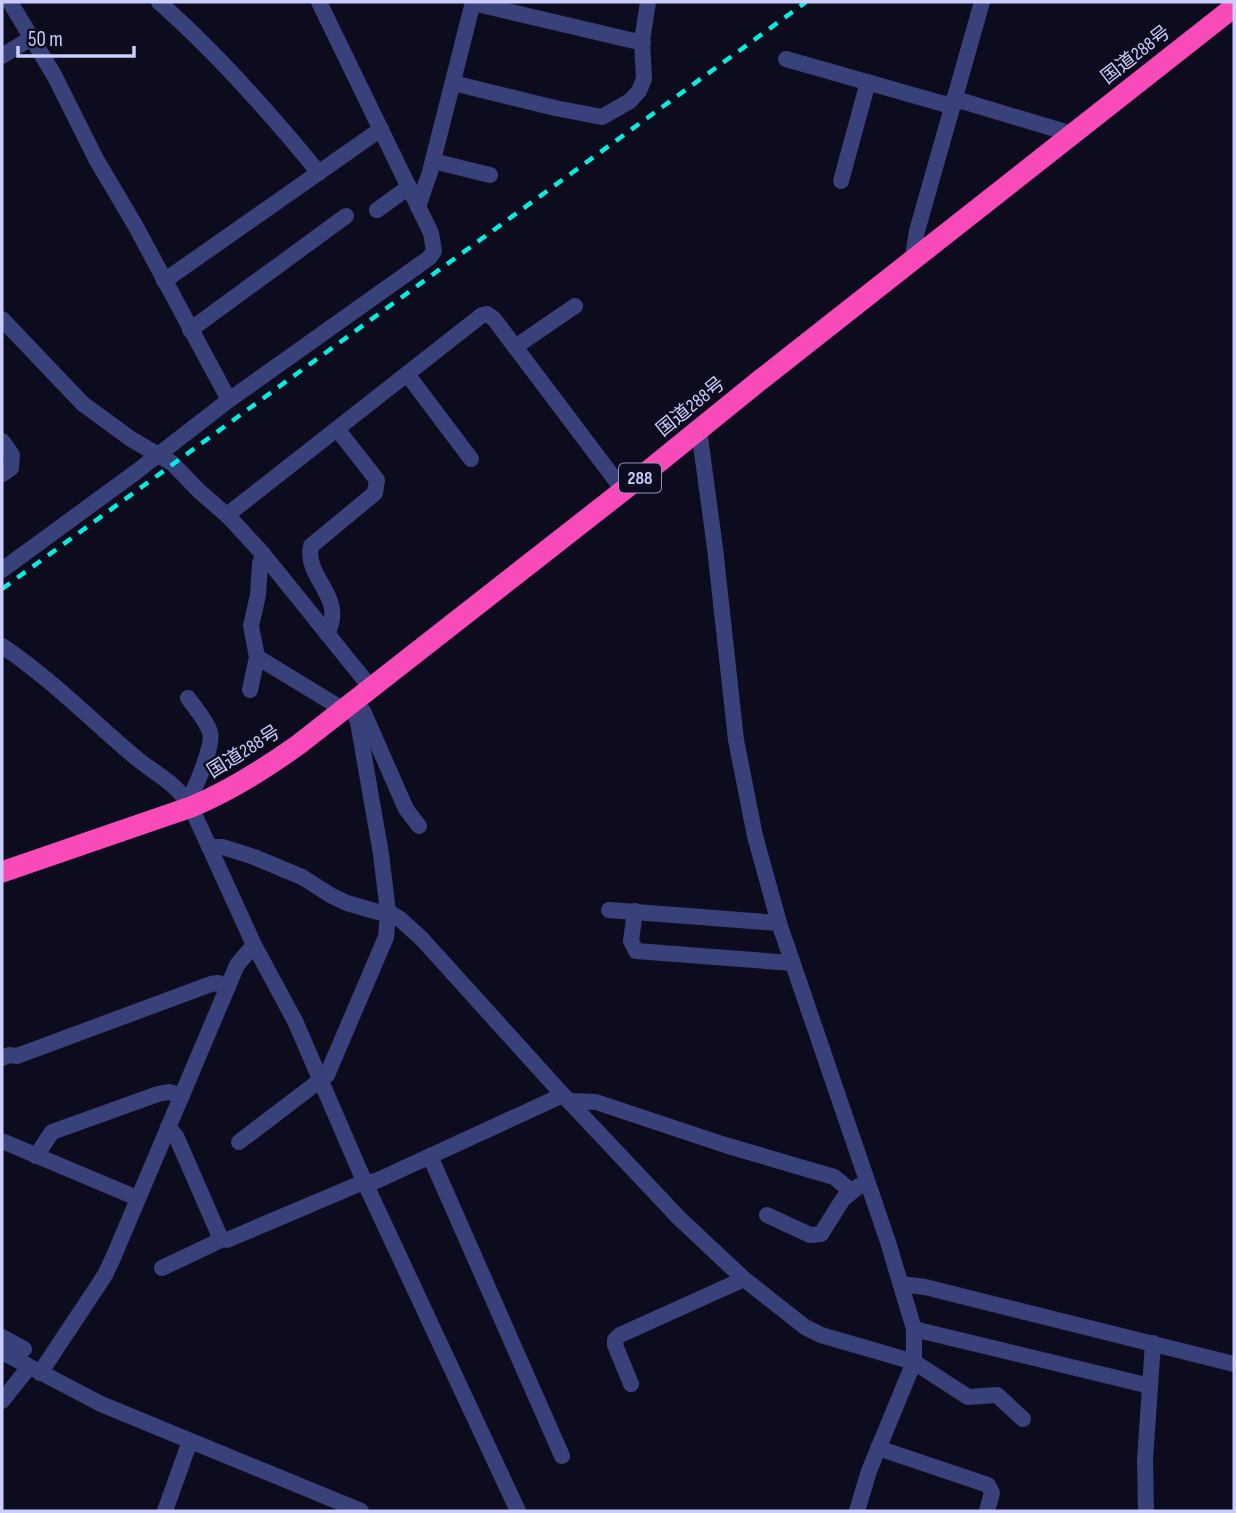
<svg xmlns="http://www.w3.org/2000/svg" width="1236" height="1513" font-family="'Sofia Sans Condensed','Noto Sans JP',sans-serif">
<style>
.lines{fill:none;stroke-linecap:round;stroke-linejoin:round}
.minor{stroke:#39417b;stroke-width:16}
.highway{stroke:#f94aba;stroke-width:21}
.rail{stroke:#07eddf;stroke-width:4.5;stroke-dasharray:10 9;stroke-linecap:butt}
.labels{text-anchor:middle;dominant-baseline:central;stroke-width:5;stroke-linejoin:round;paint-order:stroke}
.shield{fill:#0d0c1e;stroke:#9293ba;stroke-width:2}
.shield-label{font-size:18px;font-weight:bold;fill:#cbcdfd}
.street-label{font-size:19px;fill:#cbcdfd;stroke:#0d0c1e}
</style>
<rect width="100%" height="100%" fill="#0d0c1e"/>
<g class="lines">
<g class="minor">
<polyline points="10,2 54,75 96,159 135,225 229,400"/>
<path d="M159,2C218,54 270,113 319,173"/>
<polyline points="473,3 643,43"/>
<polyline points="2,56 33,37"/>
<polyline points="786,59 944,104 962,101 1072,134"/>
<polyline points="453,83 555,108 602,117 630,101 639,91 644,79 642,41 648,2"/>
<polyline points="433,161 490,175"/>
<polyline points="841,181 868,82"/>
<polyline points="418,207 430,172 473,2"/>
<polyline points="377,210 409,187"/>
<polyline points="917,257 914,250 917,231 982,2"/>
<polyline points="164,281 381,129"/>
<polyline points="2,319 83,404 131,439 172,463 199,491 229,517 263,554 371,688"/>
<polyline points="190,330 346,216"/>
<polyline points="515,347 575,306"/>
<polyline points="407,374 471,459"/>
<polyline points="699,430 715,548 736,740 755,836 779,923 888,1242 914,1329 914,1362 869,1471 857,1511"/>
<polyline points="2,441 12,455 11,468 2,474"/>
<polyline points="227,515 482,315 487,314 494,319 623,490"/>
<polyline points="2,570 136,472 229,400 429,258 434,251 431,233 319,2"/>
<path d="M327,634C347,596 304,579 311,546L375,493L377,480L337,429"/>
<path d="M2,646C50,678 91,720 135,757C159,777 173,780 191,807L254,945L295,1021L365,1183L518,1511"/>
<polyline points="257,657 344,710"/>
<polyline points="250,690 257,657 251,626 258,595 260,564 263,554"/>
<polyline points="363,711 406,809 419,826"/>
<path d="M187,801C195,791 214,744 210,732C206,720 195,708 188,698"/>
<polyline points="209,847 223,847 254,857 302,877 332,896 347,903 378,912 388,912 400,919 422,939 563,1095 679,1218 744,1279 805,1327 821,1335 914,1362 968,1397 997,1395 1023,1419"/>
<polyline points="609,910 779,923"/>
<polyline points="635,911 631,941 636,951 792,963"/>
<polyline points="2,1058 9,1055 17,1056 211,984 218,983 228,987"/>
<polyline points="569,1101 596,1102 725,1145 834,1177 851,1191"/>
<polyline points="168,1127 176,1136 220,1237 227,1240 359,1184 376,1181 563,1095"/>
<polyline points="2,1141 137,1198"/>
<polyline points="239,1142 327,1075 386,937 388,912 381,854 358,722 351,705"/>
<polyline points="36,1156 52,1132 158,1094 169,1092 182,1096"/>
<polyline points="430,1156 562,1456"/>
<polyline points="767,1215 810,1235 821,1234 843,1199 859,1186"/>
<polyline points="162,1268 223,1239"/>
<polyline points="901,1284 925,1287 1234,1364"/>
<polyline points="914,1329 1150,1386"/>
<polyline points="2,1337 24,1349"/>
<polyline points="2,1352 101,1404 361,1511"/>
<polyline points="40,1373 105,1275 113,1258 237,965 254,945"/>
<polyline points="631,1384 615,1345 615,1340 620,1335 744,1279"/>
<polyline points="2,1401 29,1367"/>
<polyline points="878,1448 988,1485 992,1493 987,1511"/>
<polyline points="165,1511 190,1441"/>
<polyline points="1146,1511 1145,1460 1153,1343"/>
</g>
<path class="highway" d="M2,872L191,807C230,791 264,769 298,745L643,475L759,381L1234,7"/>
<polyline class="rail" points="2,589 806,2"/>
</g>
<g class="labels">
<rect class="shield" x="619" y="463.5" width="42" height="29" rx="5"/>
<g class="shield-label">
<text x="640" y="478">288</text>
</g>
<g class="street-label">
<text transform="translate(1136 55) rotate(-38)">国道288号</text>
<text transform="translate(691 407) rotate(-39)">国道288号</text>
<text transform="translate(244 752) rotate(-32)">国道288号</text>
</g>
</g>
<rect width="1236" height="1513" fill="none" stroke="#cbcdfd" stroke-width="7"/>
<path d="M18 46v10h116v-10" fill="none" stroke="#cbcdfd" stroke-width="3.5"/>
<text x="28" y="46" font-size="21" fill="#cbcdfd" stroke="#0d0c1e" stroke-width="5" paint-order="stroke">50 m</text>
</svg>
